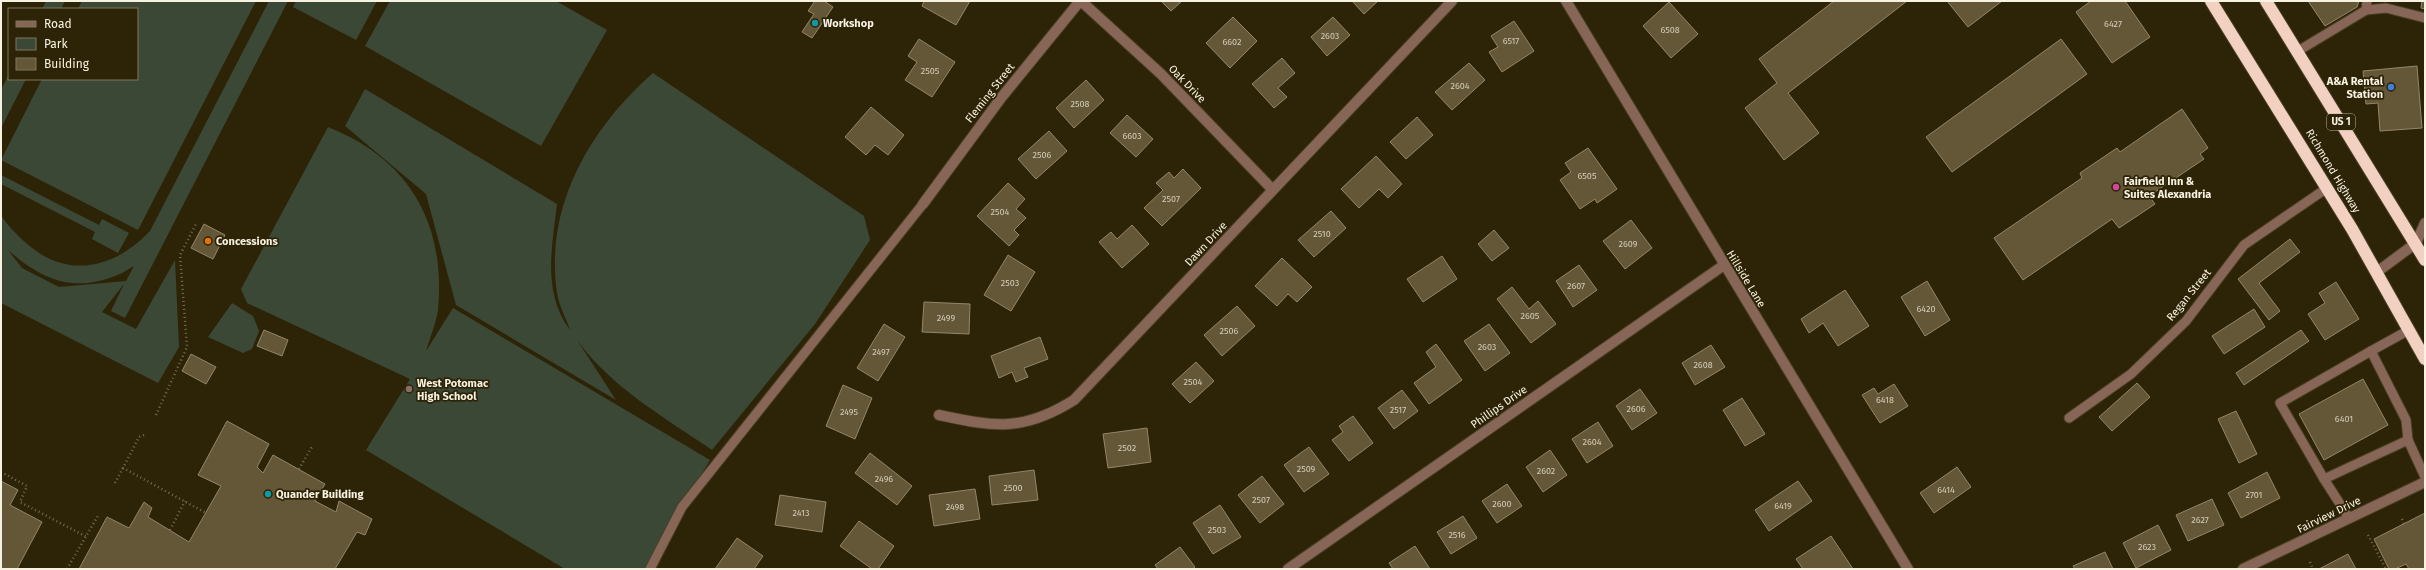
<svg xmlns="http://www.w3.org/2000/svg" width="2426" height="570" font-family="'Fira Sans',sans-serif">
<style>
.green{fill:#3c4836;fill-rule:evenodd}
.building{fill:#635737;stroke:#938769}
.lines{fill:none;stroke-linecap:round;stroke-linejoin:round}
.lane-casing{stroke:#494025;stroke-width:11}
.street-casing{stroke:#494025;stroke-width:12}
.highway-casing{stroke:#494025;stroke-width:14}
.path{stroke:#766d55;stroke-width:2.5;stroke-dasharray:1 3;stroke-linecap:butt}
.lane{stroke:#886657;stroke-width:9}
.street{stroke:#886657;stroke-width:10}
.highway{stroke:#f3d1c2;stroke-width:12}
.culture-dot{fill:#0f9aa8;stroke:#2d2306;stroke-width:1.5}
.shop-dot{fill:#3f7fe0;stroke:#2d2306;stroke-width:1.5}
.hotel-dot{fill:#d1479c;stroke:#2d2306;stroke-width:1.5}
.food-dot{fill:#e8710a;stroke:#2d2306;stroke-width:1.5}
.education-dot{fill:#8d6e63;stroke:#2d2306;stroke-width:1.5}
.labels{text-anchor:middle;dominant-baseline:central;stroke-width:3.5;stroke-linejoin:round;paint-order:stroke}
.number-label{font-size:9px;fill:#d3cbb7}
.shield{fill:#2d2306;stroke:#bbb4a0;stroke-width:1}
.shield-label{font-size:10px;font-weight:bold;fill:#f8f2e2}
.poi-label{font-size:11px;font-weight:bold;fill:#f8f2e2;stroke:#2d2306;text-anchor:start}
.street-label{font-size:11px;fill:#f8f2e2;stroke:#2d2306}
</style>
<rect width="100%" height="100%" fill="#2d2306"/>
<g class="green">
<polygon points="46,1 65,1 61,9 42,9"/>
<polygon points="82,1 256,1 138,230 1,160 42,79 137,79 137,9 78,9"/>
<path d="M269,1H288L125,318L111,311L124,284L102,312L136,329L175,260L179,347L158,383L1,303V215C7,225 16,234 25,242C66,280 114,269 150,231ZM8,250C41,279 72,293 115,276C122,274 128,269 134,266L126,281L59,287L22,268Z"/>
<polygon points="296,1 377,1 356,40 293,7"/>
<polygon points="390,1 556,1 607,30 541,146 365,46"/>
<path d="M653,73L864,216L870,240L815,324L712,450C664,417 612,388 577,340L616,400L456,305L426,194L345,126L365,89L557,204C552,248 542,292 570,330C566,318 559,306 557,293C544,207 590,128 653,73Z"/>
<polygon points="9,74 9,79 26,79 1,128 1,90"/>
<path d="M328,127C409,159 446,223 438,310C436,323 430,338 426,351L453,308L710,460L645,569H565L366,450L410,379L247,303L241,289Z"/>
<polygon points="1,175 99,225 102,219 129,233 118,253 92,239 95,232 1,184"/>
<polygon points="232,303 253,316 259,331 252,349 243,353 208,337"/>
</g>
<g class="building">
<polygon points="815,1 824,1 833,7 812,38 802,32 814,14 808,11"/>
<polygon points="924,1 970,1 956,25 922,6"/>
<polygon points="1161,1 1182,1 1171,11"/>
<polygon points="1352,1 1378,1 1364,14"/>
<polygon points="1834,1 1907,1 1788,93 1819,133 1784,160 1745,108 1777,83 1759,59"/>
<polygon points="1947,1 2002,1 1968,27"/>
<polygon points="2091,1 2125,1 2150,37 2112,63 2076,12"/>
<polygon points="2308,1 2359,1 2357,7 2325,26"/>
<polygon points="2422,1 2425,1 2425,9 2421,8"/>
<polygon points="1669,2 1698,34 1671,58 1643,26"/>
<polygon points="1233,17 1257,41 1230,68 1206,43"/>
<polygon points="1333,17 1350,35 1327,56 1311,37"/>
<polygon points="1514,21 1534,51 1502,72 1489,52 1498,47 1491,36"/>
<polygon points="919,39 955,62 932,97 905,80 917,62 908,56"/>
<polygon points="2061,39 2087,74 1952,172 1926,137"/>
<polygon points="1282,58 1295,73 1278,88 1287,97 1274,108 1252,84"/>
<polygon points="1469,63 1485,80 1452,110 1435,92"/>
<polygon points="2417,66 2422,128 2380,131 2378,103 2366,104 2363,71"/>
<polygon points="1086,80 1104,100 1074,128 1056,108"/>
<polygon points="871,107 904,135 888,155 875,145 866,155 845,137"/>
<polygon points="2182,109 2208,148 2200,154 2204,159 2149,196 2155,204 2119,228 2112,219 2023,280 1994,238 2082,178 2080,173 2117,148 2120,152"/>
<polygon points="1127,115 1153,139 1136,157 1110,133"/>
<polygon points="1417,117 1433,135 1406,159 1390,142"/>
<polygon points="1049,131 1067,151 1036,179 1018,159"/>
<polygon points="1588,148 1617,189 1597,203 1595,199 1580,209 1560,180 1571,172 1565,163"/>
<polygon points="1376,156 1402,184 1388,198 1379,189 1359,208 1341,189"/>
<polygon points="1183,169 1201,188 1162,226 1144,208 1163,190 1156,183 1169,172 1174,178"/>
<polygon points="1008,183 1025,199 1016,209 1026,218 1014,230 1019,235 1009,246 977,216"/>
<polygon points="1331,211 1346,228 1314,257 1298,240"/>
<polygon points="1631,220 1652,248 1625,269 1603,241"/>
<polygon points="204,224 225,235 213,259 191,248"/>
<polygon points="1132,225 1149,244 1122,268 1099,242 1111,232 1117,239"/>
<polygon points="1494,230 1509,248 1492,261 1478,244"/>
<polygon points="2290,239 2300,252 2259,283 2280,311 2269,320 2238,279"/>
<polygon points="1008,255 1035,272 1011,311 984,295"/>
<polygon points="1442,256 1457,279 1423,302 1407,279"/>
<polygon points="1282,258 1312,287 1297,302 1288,294 1277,306 1255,286"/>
<polygon points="1579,265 1597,290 1573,307 1556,281"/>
<polygon points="1927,281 1950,320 1925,336 1901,297"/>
<polygon points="2336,282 2359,319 2325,340 2308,314 2325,303 2319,293"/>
<polygon points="1512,287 1529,309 1538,301 1556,324 1531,343 1497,299"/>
<polygon points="1845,290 1869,326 1838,346 1823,323 1809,333 1801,319"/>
<polygon points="924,302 970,304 969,334 922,332"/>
<polygon points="1237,306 1255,326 1222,356 1204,335"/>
<polygon points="2254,309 2265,327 2224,354 2212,336"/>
<polygon points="884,324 905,337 878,381 857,368"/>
<polygon points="1489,324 1510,353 1485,371 1464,341"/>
<polygon points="264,330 288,340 282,356 257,346"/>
<polygon points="2301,330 2309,341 2244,385 2236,373"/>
<polygon points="1040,337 1048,359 1024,368 1028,377 1016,382 1012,372 999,378 991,356"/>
<polygon points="1436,344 1462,380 1429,404 1414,383 1436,367 1426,352"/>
<polygon points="1711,345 1725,367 1695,385 1682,363"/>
<polygon points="191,354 216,367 206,384 182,371"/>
<polygon points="1196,362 1214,381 1190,403 1172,384"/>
<polygon points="2363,379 2388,425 2324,460 2299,414"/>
<polygon points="2137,383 2150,397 2112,431 2099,417"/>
<polygon points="1894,384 1908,406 1880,423 1862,395 1874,388 1878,394"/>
<polygon points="843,385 872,398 855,439 826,426"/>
<polygon points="1640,389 1657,413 1632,430 1616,406"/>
<polygon points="1402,390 1418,411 1394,429 1378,408"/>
<polygon points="1742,398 1765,434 1745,446 1723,410"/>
<polygon points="2236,411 2257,454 2239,463 2218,419"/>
<polygon points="1353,416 1373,443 1349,461 1332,440 1343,432 1339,426"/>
<polygon points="227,421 269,444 257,467 263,473 273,455 325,484 315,501 336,512 339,501 372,519 365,535 357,532 335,569 79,569 107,517 129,528 144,502 152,508 148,517 189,542 221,486 198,475"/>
<polygon points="1598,422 1613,446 1587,463 1572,439"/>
<polygon points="1147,428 1151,462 1108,468 1103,434"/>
<polygon points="1309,447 1329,474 1304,492 1284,465"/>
<polygon points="1550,450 1567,475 1543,492 1526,467"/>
<polygon points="870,453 912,486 897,505 855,473"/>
<polygon points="1957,467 1971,487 1934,513 1920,493"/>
<polygon points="1034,470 1038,500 992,505 989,476"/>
<polygon points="2267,472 2280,498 2241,518 2228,493"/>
<polygon points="1262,476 1284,504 1260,523 1238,495"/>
<polygon points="1,481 18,490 10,505 42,522 17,569 1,569"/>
<polygon points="1798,481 1812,501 1769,531 1755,510"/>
<polygon points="1507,484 1522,506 1497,523 1482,501"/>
<polygon points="975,489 980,519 934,526 929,495"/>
<polygon points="780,495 826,502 822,532 775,525"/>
<polygon points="2212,499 2224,525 2188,541 2176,515"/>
<polygon points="1220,505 1241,537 1213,554 1193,523"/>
<polygon points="2425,513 2425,569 2409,569 2406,564 2395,569 2389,569 2374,539"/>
<polygon points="1463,516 1477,538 1451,554 1437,532"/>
<polygon points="859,521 894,546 878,569 872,569 840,546"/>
<polygon points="2158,525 2171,550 2136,568 2123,543"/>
<polygon points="1831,536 1853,569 1803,569 1796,559"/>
<polygon points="737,538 763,556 754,569 715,569"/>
<polygon points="1415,546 1430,569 1393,569 1389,563"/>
<polygon points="1180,547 1195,567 1192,569 1158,569 1155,565"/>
<polygon points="2105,552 2113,569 2075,569 2073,566"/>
<polygon points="2348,554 2356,569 2319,569"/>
</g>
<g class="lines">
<g class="lane-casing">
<g id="lane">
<polyline points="2366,10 2386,8 2425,18"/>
<polyline points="2298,51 2366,10 2367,1"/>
<polyline points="2371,351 2409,330"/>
<polyline points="2069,418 2131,374 2186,321 2244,245 2327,188"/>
<polyline points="2324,479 2280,403 2371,351 2406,420 2408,440"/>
<polyline points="2349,518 2324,479 2408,440 2425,477"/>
<polyline points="650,569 682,507 923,204"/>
</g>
</g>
<g class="street-casing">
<g id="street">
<polyline points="1081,1 1161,74 1272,189"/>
<polyline points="1566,1 1908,569"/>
<polyline points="923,204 1001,98 1080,1"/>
<polyline points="2377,272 2416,243 2425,223"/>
<path d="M939,415C995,427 1023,432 1074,400L1452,1"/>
<polyline points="1288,569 1724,265"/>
<polyline points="2243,569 2425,482"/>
</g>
</g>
<g class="highway-casing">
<g id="highway">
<polyline points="2211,1 2352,229 2425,359"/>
<polyline points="2266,1 2425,260"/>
</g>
</g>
<g class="path">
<polyline points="156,415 187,347 180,255 197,222"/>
<polyline points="144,435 139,437 123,468 206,513"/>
<polyline points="299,469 313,445"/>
<polyline points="1,472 27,486 20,502 87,537"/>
<polyline points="115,483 123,468"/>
<polyline points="2402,519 2404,524"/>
<polyline points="170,530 185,501"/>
<polyline points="2368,535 2386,569"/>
<polyline points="2310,562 2313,569"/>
<polyline points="67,569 99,514"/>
</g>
<use href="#lane" class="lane"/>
<use href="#street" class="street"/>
<use href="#highway" class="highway"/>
</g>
<g class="culture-dot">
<circle cx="815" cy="23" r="4"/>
<circle cx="268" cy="494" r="4"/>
</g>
<circle class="shop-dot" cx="2391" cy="87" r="4"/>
<circle class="hotel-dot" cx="2116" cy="187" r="4"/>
<circle class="food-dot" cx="208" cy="241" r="4"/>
<circle class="education-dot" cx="409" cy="389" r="4"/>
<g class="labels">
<g class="number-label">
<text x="2113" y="24">6427</text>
<text x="1670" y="30">6508</text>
<text x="1330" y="36">2603</text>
<text x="1511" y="41">6517</text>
<text x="1232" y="42">6602</text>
<text x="930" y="71">2505</text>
<text x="1460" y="86">2604</text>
<text x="1080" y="104">2508</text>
<text x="1132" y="136">6603</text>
<text x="1042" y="155">2506</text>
<text x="1587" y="176">6505</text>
<text x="1171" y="199">2507</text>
<text x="1000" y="212">2504</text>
<text x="1322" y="234">2510</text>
<text x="1628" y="244">2609</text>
<text x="1010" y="283">2503</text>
<text x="1576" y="286">2607</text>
<text x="1926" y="309">6420</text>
<text x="1530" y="316">2605</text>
<text x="946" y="318">2499</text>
<text x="1229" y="331">2506</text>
<text x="1487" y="347">2603</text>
<text x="881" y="352">2497</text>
<text x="1703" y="365">2608</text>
<text x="1193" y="382">2504</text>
<text x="1885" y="400">6418</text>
<text x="1636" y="409">2606</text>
<text x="1398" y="410">2517</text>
<text x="849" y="412">2495</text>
<text x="2344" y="419">6401</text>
<text x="1592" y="442">2604</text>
<text x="1127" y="448">2502</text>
<text x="1306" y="469">2509</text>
<text x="1546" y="471">2602</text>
<text x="884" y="479">2496</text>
<text x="1013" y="488">2500</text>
<text x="1946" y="490">6414</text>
<text x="2254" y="495">2701</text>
<text x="1261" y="500">2507</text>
<text x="1502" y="504">2600</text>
<text x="1783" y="506">6419</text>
<text x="955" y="507">2498</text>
<text x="801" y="513">2413</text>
<text x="2200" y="520">2627</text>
<text x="1217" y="530">2503</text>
<text x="1457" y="535">2516</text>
<text x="2147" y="547">2623</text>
</g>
<rect class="shield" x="2327" y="114" width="28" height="16" rx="3"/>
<g class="shield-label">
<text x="2341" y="122">US 1</text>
</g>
<g class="poi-label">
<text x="823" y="23">Workshop</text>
<text x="2383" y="81" text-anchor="end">A&amp;A Rental<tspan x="2383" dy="13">Station</tspan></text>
<text x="2124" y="181">Fairfield Inn &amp;<tspan x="2124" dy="13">Suites Alexandria</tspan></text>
<text x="216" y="241">Concessions</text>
<text x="417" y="383">West Potomac<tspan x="417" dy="13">High School</tspan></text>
<text x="276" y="494">Quander Building</text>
</g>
<g class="street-label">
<text transform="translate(1187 84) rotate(46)">Oak Drive</text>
<text transform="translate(990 93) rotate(-52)">Fleming Street</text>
<text transform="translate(2333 171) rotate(59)">Richmond Highway</text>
<text transform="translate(1206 244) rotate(-47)">Dawn Drive</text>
<text transform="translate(1746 279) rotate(59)">Hillside Lane</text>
<text transform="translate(2189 295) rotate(-51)">Regan Street</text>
<text transform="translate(1499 407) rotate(-35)">Phillips Drive</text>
<text transform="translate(2329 515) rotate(-26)">Fairview Drive</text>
</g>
</g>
<rect width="2426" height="570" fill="none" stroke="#f8f2e2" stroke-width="4"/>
<rect x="8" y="8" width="130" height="72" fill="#2d2306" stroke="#7e765e"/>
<rect x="16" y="21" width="20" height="6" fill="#886657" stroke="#7e765e"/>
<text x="44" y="28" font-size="12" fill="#f8f2e2">Road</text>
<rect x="16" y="38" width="20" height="12" fill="#3c4836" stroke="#7e765e"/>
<text x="44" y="48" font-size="12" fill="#f8f2e2">Park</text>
<rect x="16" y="58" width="20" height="12" fill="#635737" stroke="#7e765e"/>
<text x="44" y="68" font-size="12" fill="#f8f2e2">Building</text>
</svg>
